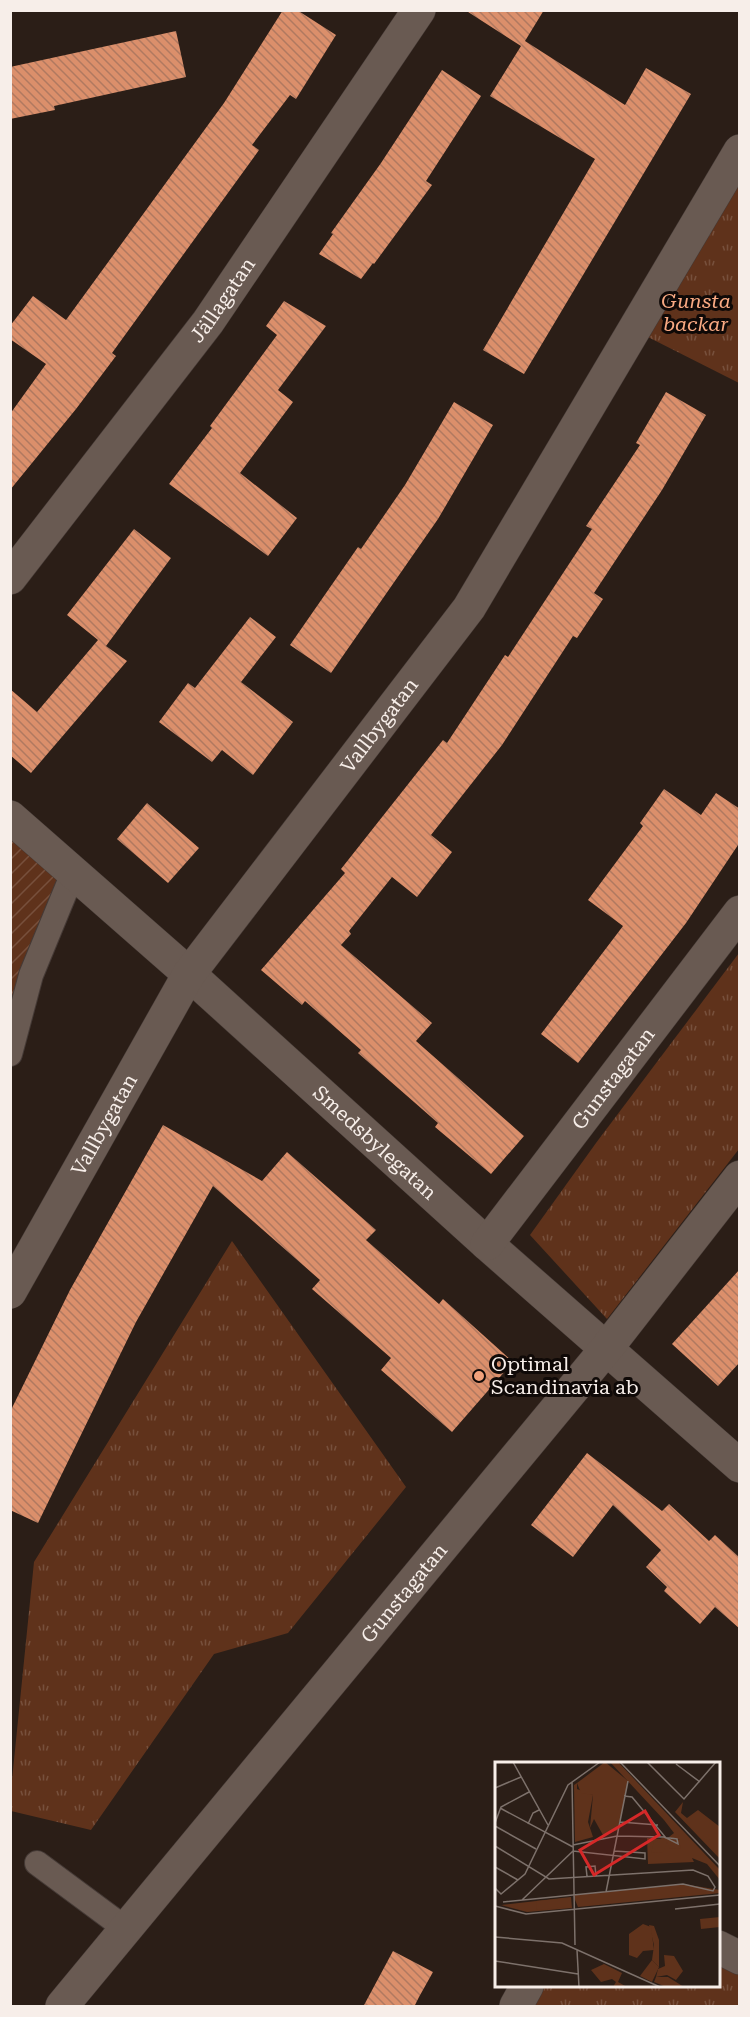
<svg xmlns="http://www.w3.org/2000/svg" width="750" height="2017" font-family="'Roboto Serif',serif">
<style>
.grass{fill:url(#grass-tufts)}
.garden{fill:url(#garden-furrows)}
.building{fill:url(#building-back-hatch)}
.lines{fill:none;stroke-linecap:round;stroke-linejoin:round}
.lane-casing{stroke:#453a36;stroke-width:26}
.street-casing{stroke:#453a36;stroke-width:34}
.lane{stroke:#695a52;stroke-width:24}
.street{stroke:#695a52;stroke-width:33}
.poi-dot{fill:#f1a17b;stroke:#0f0907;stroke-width:2}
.labels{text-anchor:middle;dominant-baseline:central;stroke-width:6;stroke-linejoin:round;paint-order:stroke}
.street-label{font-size:20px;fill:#f7eee9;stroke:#0f0907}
.park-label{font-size:20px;font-style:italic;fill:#f9a982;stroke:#0f0907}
.poi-label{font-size:20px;fill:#f7eee9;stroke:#0f0907;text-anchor:start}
.inset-road{fill:none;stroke:#7d716b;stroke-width:1.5}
.view{fill:#d62828;fill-opacity:0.15;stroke:#d62828;stroke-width:3}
.inset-edge{fill:none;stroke:#f7eee9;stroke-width:3}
</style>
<defs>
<pattern id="grass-tufts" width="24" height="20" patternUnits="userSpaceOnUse" patternTransform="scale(1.5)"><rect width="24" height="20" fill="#5f321b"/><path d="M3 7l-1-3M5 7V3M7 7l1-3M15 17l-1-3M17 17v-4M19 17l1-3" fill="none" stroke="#77503c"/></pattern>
<pattern id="garden-furrows" width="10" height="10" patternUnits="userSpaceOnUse" patternTransform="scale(1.5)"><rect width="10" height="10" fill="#5f321b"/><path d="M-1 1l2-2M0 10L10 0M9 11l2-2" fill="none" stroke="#77503c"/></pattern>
<pattern id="building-back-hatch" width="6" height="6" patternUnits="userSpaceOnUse" patternTransform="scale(1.5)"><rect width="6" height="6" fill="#db8f6b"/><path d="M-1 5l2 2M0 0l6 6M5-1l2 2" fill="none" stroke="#b07960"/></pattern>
</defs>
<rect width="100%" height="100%" fill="#2b1e17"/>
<g class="grass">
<polygon points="739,151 739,383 634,330"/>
<polygon points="739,953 739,1149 607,1319 530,1235 596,1143"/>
<polygon points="232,1241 406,1487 288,1633 214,1654 91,1830 11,1811 11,1790 34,1562"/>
<polygon points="719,1947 739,1958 739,2006 516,2006 527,1986 718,1986"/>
</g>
<polygon class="garden" points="11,817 73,873 11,1054"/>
<g class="building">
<polygon points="283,10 297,10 336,35 296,99 290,95 252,145 259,150 112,353 116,356 76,409 10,490 10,414 46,364 10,339 10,326 33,296 66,320 224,103"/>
<polygon points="465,10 544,10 525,41 625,105 646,68 691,94 524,374 483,350 595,159 490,96 521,46"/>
<polygon points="176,31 186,77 54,106 55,110 10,119 10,67"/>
<polygon points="442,70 481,96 426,181 432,185 374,264 373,263 361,279 319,254 333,234 331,233 381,163"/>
<polygon points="284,301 326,326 278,390 293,402 240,473 297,518 268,556 169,484 212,428 210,426 277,335 266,326"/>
<polygon points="666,392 706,415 662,490 594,593 603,599 577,638 573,636 502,745 431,835 452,852 417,897 392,877 349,931 351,934 341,945 432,1023 416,1041 524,1136 491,1174 435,1127 438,1123 358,1053 361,1050 305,1001 302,1005 261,970 345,873 341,869 443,740 447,743 505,655 508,657 592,529 586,526 640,445 636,443"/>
<polygon points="454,402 493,425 438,519 331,673 290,645 358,547 361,549 405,485"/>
<polygon points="134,529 171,558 106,646 127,661 31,773 10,755 10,689 37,712 98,640 67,615"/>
<polygon points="250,617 276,637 241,682 293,722 253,775 222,750 212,762 159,722 188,683 195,688"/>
<polygon points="664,789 701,815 716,793 740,809 740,842 686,923 578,1063 541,1034 623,926 588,900 643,826 640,823"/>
<polygon points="147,803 199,848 168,883 117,839"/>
<polygon points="163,1125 262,1181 287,1152 376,1230 366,1240 439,1304 443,1299 513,1362 452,1432 381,1370 391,1358 312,1289 320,1280 213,1186 136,1322 38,1523 10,1510 10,1412 70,1290"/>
<polygon points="740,1269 740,1362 718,1386 672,1344"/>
<polygon points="587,1453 662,1511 669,1504 709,1541 715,1535 740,1558 740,1629 715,1607 700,1624 664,1591 667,1587 646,1567 661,1550 613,1505 573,1557 531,1525"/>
<polygon points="393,1951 433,1972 419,1997 414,2007 363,2007"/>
</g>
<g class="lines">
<g class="lane-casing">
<g id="lane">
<polyline points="10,1054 31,975 73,873"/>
<polyline points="37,1863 126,1929"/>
</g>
</g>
<g class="street-casing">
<g id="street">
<path id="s1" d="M10,578L208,322L419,10"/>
<path id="s2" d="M10,817L189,974L487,1244L740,1466"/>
<path id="s3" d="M487,1244L740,912"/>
<path id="s4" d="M10,1292L189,974L469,608L740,151"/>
<polyline points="718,1947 740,1958"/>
<path id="s5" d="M62,2006L606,1349L740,1177"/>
<polyline points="516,2006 527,1986"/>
</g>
</g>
<use href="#lane" class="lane"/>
<use href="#street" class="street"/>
</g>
<circle class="poi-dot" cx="479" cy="1376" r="6"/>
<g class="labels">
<g class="street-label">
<text stroke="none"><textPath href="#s1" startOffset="350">Jällagatan</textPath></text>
<text stroke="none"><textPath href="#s4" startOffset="678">Vallbygatan</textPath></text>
<text stroke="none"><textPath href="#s3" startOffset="208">Gunstagatan</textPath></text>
<text stroke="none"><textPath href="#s4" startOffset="192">Vallbygatan</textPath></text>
<text stroke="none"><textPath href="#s2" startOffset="489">Smedsbylegatan</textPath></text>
<text stroke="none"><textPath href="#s5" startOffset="536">Gunstagatan</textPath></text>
</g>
<g class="park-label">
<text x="696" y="301">Gunsta<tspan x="696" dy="23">backar</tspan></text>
</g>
<g class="poi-label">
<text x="491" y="1364">Optimal<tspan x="491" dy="23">Scandinavia ab</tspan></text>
</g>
</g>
<g transform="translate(495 1762)">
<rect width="225" height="225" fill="#2b1e17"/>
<path d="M115,0H123L225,108V118L212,102L197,96L199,100L153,102L152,76L185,78L174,75L179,71L169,58ZM82,21V27L98,33L93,60L98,75L80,80L79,23ZM188,40L186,51L192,56L203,48L225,65V97L180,50ZM188,122L225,128V131L83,145L78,133ZM76,135L77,146L32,150L6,143ZM225,155V165L206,167L205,157ZM154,163L159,164L164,178V205L157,198L159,183ZM109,202L127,211L123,220L132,225H118L121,220L117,217L106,220L96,208ZM161,215H173L189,225H171L159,220Z" fill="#5f321b"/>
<path d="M169,75L184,79L186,86L175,87L172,80L168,90L156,91L159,80ZM148,162L156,165L159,188L148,189L142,196L134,193V172ZM169,193L179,194L188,209L181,218L172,213L161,215L163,207L170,204Z" fill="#5f321b"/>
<path d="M110,0L133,19L123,68L108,73L99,57L95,66L98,33L86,31L82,21Z" fill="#5f321b"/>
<path d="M205,50L224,67L214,78L194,62ZM73,136V145L42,148L41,139ZM157,198L164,205L157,220L145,214Z" fill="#5f321b"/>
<path class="inset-road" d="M18,0L53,63M125,0L225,104M152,0L189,37L221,0M181,2L205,20M77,20L80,183M0,26L26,15M5,46L78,85M125,60L163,63M0,61L6,45L34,30M33,62L38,51L44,48M0,64L41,87M78,83L122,74L169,75L171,76H175L182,77L183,82L171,76L137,35L129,34M0,84L54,117L198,108L213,114L220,125L218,129L188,122L8,140M0,105L23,118M92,114L91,105L100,104L101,114M0,126L6,132L30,112L73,23L105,0M111,130L133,19M27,138L78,89L150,97V91L119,89M0,144L31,152L225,133M180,147L225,142M0,175L67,181L165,225M82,188L84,225M0,199L83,212"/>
<path class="view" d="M150,49L164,73L99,113L85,88Z"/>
<rect width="225" height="225" class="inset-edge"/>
</g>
<rect width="750" height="2017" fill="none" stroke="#f7eee9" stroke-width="24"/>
</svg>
